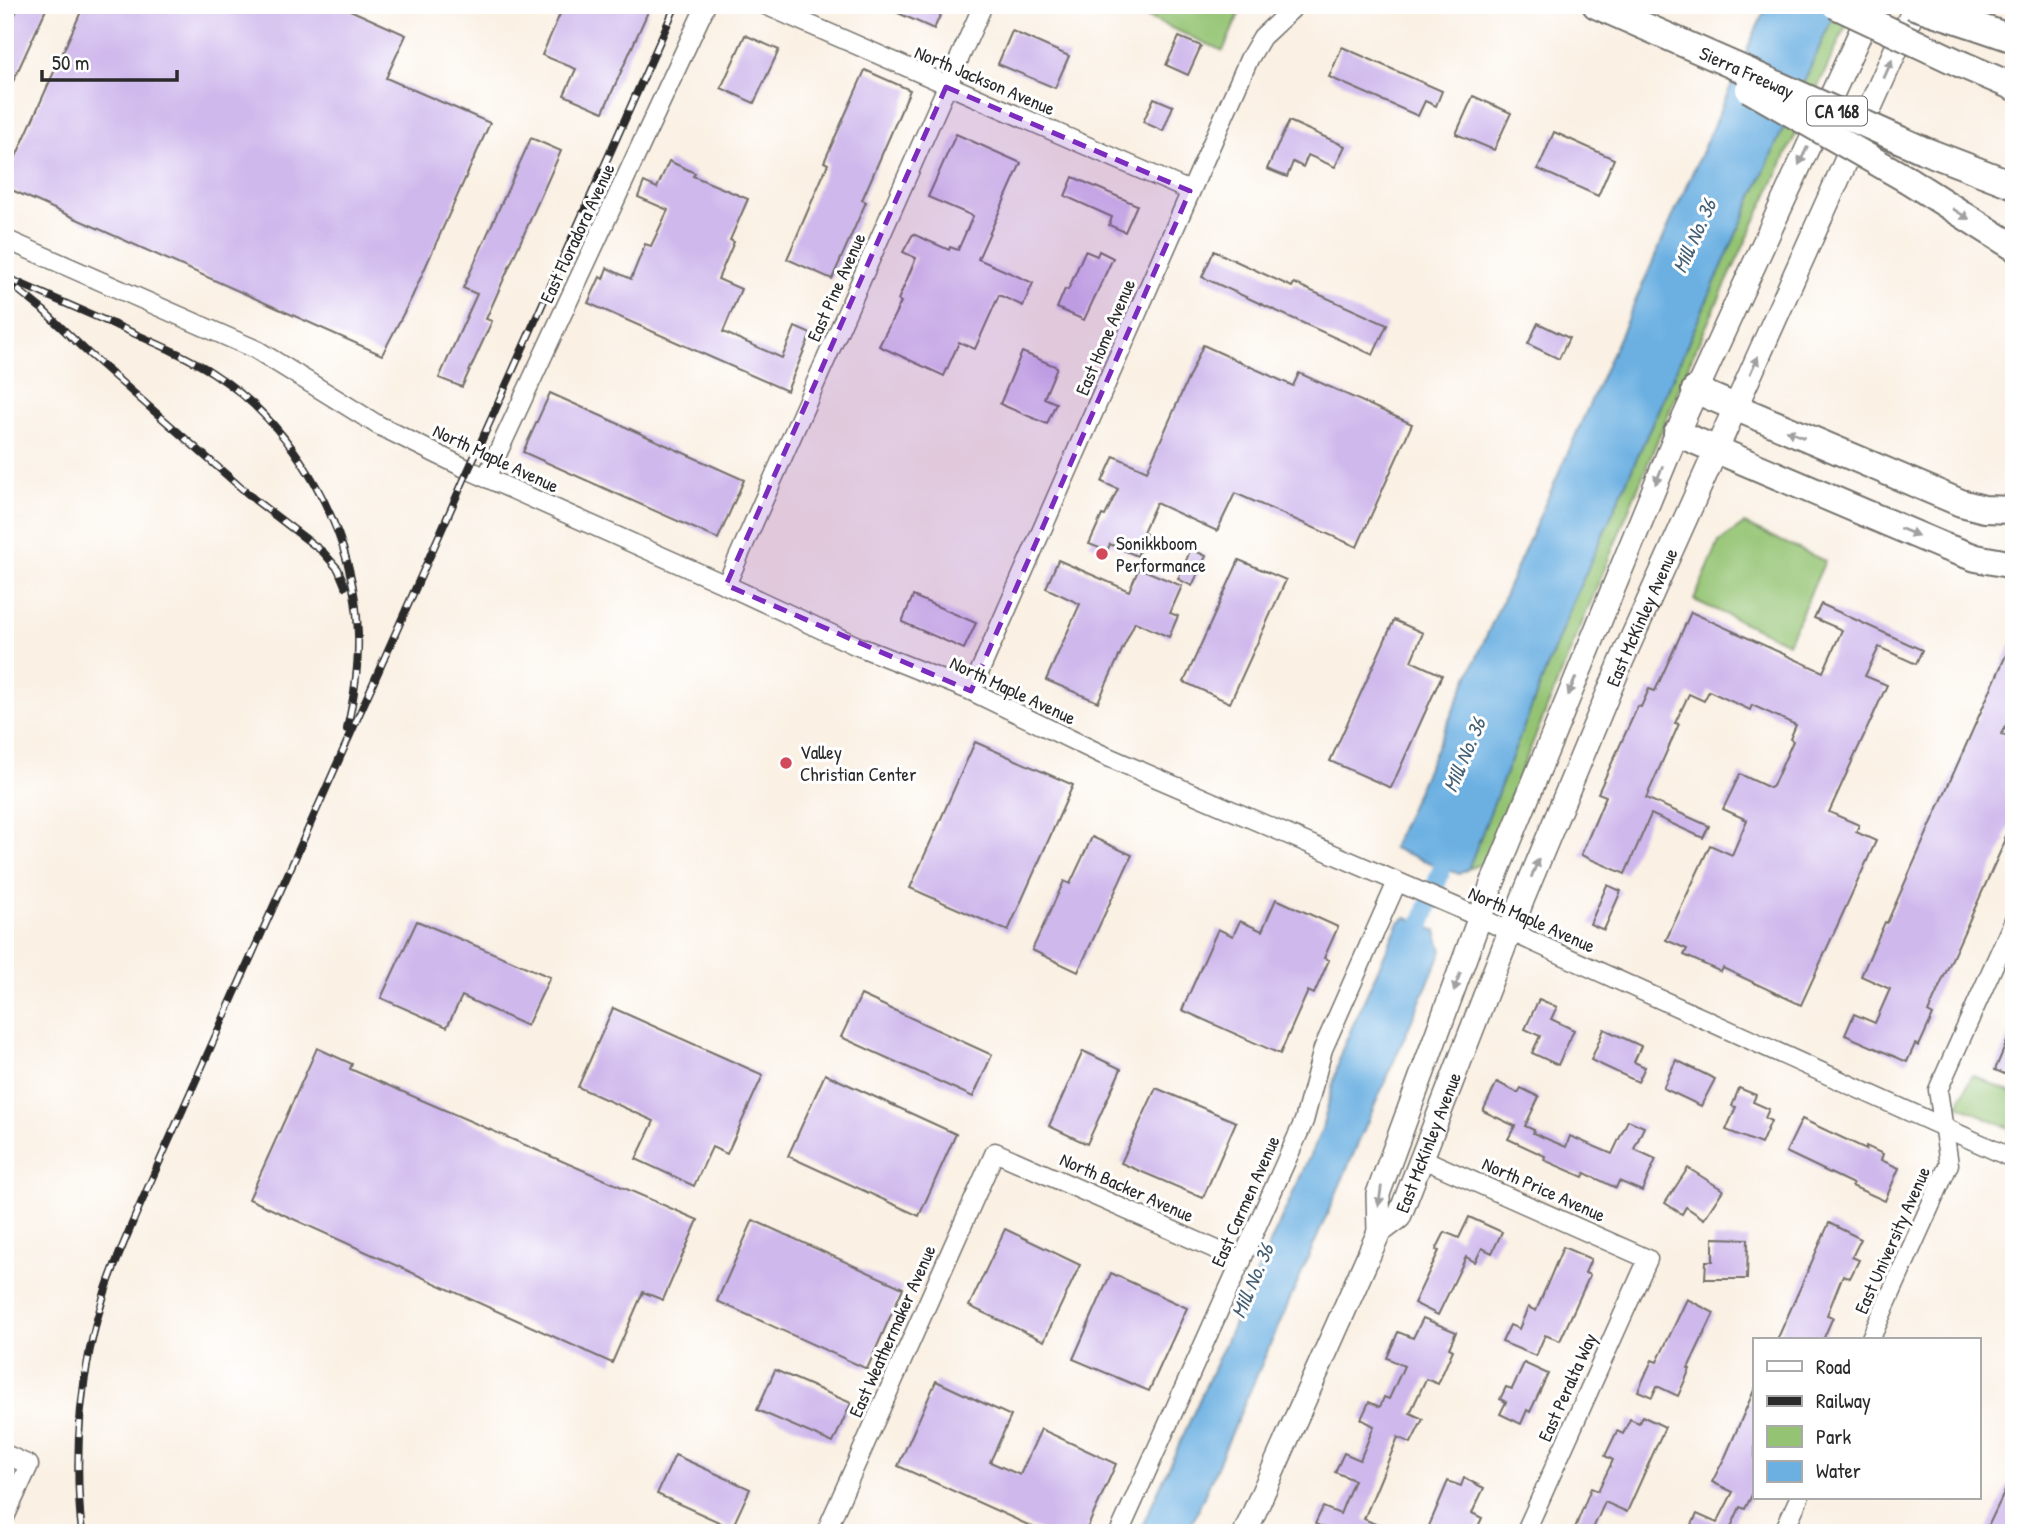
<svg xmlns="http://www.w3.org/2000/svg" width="2019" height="1538" font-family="'Patrick Hand',sans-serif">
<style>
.green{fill:#94c473;stroke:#60784f;stroke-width:2}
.water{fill:#6cb0e2;stroke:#4c6e86;stroke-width:2}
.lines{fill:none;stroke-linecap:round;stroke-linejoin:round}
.canal{stroke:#6cb0e2;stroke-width:19}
.building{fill:#cfb8ec}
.minor-casing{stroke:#73706b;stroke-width:21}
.major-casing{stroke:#73706b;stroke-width:26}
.highway-casing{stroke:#73706b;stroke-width:30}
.minor{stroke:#fff;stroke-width:18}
.major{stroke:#fff;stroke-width:23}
.highway{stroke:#fff;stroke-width:26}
.rail-casing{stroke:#2b2b2b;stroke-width:8}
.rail{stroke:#fff;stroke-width:5;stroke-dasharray:16;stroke-linecap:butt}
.highway-bridge-casing{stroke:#73706b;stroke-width:30;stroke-linecap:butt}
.highway-bridge{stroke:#fff;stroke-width:26}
.oneway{fill:#a0a0a0}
.marked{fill:#7b2cbf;fill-opacity:0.2;stroke:#7b2cbf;stroke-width:5;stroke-dasharray:14 9;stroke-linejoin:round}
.poi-dot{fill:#d1495b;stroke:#fff;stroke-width:2.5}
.labels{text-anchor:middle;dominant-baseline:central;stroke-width:6;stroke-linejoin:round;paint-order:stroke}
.shield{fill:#fff;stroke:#6b6b6b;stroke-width:2}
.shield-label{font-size:18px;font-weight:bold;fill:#2b2b2b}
.street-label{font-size:19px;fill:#2b2b2b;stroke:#fff}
.poi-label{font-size:19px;fill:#2b2b2b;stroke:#fff;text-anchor:start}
.water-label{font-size:21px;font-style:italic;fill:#456074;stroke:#fff}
</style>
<rect width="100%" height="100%" fill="#fff"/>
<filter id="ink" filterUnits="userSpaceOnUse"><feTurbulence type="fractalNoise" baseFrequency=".0143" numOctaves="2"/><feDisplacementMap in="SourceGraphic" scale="14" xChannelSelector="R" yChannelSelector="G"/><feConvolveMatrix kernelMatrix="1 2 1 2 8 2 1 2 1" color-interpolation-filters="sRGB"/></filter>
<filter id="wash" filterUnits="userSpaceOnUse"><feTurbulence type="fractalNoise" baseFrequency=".00686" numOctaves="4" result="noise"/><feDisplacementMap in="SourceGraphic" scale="28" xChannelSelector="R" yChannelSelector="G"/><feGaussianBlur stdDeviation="1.57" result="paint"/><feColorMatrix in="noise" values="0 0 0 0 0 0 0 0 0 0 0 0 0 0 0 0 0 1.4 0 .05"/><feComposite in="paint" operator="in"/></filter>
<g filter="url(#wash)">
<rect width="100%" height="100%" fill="#faf0e3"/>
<g class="green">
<polygon points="1125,5 1220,5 1239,14 1223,51 1124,7"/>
<polygon points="1838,5 1856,5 1691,359 1483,863 1468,869 1572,604"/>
<polygon points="1744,524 1825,561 1788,643 1694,600 1719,542"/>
<polygon points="1972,1075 2014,1094 2014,1130 1958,1105"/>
</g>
<g class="water">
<polygon points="1767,5 1838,5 1572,604 1468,869 1459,874 1392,848"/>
<polygon points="1407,917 1436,931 1442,951 1188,1533 1139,1533 1322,1129 1341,1052 1399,922"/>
</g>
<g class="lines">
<polyline class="canal" points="1413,947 1451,844"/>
</g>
<g id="blocks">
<g class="building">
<polygon points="19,5 48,5 5,99 5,37"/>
<polygon points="84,5 223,5 236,11 239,5 339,5 406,35 386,78 490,123 412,297 382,355 5,187 5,181"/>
<polygon points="564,5 590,5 602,10 604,5 651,5 603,112 564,95 576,69 542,55"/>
<polygon points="880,5 945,5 934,29"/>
<polygon points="1012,31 1069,56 1055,88 998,64"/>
<polygon points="745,35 779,50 754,103 721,88"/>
<polygon points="1179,37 1201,46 1188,75 1166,65"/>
<polygon points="1342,47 1442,91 1436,106 1425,101 1418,116 1329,77"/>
<polygon points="865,70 910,90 862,200 866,202 832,279 787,259 828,164 824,162"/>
<polygon points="1473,96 1511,113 1494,150 1456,134"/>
<polygon points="1154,98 1173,106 1163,131 1143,122"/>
<polygon points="1289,121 1345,146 1335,167 1308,155 1303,167 1293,162 1287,177 1267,169"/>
<polygon points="1554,132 1614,159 1598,196 1538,169"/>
<polygon points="956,134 1021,163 978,259 1033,283 1023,306 999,295 975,349 959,342 944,376 879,346 901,302 898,300 916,258 903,252 913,234 949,250 950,247 958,250 973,216 928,197"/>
<polygon points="531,138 561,151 486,319 492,321 462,387 439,378 477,294 463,288"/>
<polygon points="669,161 695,173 693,176 748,199 730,240 734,242 718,279 741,289 723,332 782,358 795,327 811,334 787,391 588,303 600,277 603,279 607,268 631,279 645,244 651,246 668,210 638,197 644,182 657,188"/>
<polygon points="1073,177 1137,205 1125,232 1109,225 1112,217 1065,196"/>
<polygon points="1085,251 1097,256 1099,251 1113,258 1084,320 1057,308 1065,289 1068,290"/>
<polygon points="1214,251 1292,287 1294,283 1387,325 1373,355 1202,277"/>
<polygon points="1538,323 1569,338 1559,359 1528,344"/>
<polygon points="1203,345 1293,386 1299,373 1412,424 1357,547 1235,493 1217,531 1156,503 1143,532 1146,534 1137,556 1110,544 1107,551 1089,544 1102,515 1105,516 1118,489 1102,482 1114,456 1147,471"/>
<polygon points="1022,352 1057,367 1044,398 1056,403 1047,424 1000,404"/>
<polygon points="550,393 744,480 718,539 523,452"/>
<polygon points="1191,549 1206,556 1192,586 1178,579"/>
<polygon points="1058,560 1129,591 1139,568 1182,586 1170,613 1178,616 1169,637 1135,622 1098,702 1046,680 1080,604 1046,588"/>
<polygon points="1239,560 1286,580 1230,703 1184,682"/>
<polygon points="913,596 976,623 964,649 902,622"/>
<polygon points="1821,604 1922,650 1916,664 1879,647 1865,676 1887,685 1829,812 1859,825 1856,832 1876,841 1801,1005 1723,968 1721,972 1684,955 1687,949 1666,940 1710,845 1732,855 1747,820 1723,809 1740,774 1770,788 1773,786 1793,741 1790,739 1796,725 1752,705 1750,710 1709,691 1704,701 1689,694 1675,723 1679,724 1646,798 1709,826 1703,838 1651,814 1625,874 1581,855 1606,796 1598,793 1638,706 1641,707 1649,689 1655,691 1691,612 1823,672 1842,630 1814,618"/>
<polygon points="1394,620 1423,633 1411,661 1442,675 1391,788 1330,761"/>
<polygon points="2014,637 2014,708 2002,734 2014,740 2014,817 2004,838 2006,839 1928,1012 1933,1015 1919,1046 1915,1044 1907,1062 1845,1035 1854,1014 1875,1023 1890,989 1861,976 1885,922 1887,923"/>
<polygon points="975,742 1073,785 1008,931 910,888"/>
<polygon points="1092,837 1132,855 1078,972 1032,950 1064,881 1070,884"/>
<polygon points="1607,885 1621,891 1604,930 1590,924"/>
<polygon points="1276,899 1338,927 1324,958 1329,960 1314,994 1308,991 1280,1054 1182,1010 1218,929 1233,936 1240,921 1262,931"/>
<polygon points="417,921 550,977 527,1026 462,996 447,1027 381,998"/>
<polygon points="861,995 992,1055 973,1097 841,1037"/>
<polygon points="1539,999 1557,1007 1551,1019 1574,1030 1558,1065 1532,1053 1540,1036 1525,1029"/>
<polygon points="613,1008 763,1075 727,1154 712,1147 694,1186 636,1159 654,1121 578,1087"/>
<polygon points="2014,1025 2014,1064 2009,1076 1995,1070"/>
<polygon points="1604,1029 1641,1046 1634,1062 1645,1067 1638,1082 1591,1060"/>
<polygon points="317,1048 352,1064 350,1069 698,1220 663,1300 643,1292 612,1363 249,1199"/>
<polygon points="1083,1051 1121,1069 1087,1144 1049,1126"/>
<polygon points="1676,1060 1715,1079 1701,1106 1663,1088"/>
<polygon points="825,1074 956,1134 919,1216 788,1156"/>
<polygon points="1497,1082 1518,1093 1521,1088 1539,1097 1525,1126 1534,1130 1533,1133 1566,1147 1570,1136 1612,1154 1628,1120 1644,1127 1634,1149 1656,1159 1642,1191 1619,1181 1616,1188 1585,1173 1583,1177 1544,1160 1545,1156 1508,1139 1515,1126 1483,1111"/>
<polygon points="1156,1088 1236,1122 1203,1198 1121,1163"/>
<polygon points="1739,1088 1756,1095 1753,1102 1769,1109 1765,1118 1771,1121 1761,1144 1726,1130 1736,1107 1732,1106"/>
<polygon points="1802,1119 1866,1149 1866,1146 1883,1154 1881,1160 1899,1168 1885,1201 1852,1186 1853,1184 1786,1152"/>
<polygon points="1688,1168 1723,1190 1704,1219 1686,1207 1682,1214 1665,1203"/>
<polygon points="1469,1217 1502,1232 1492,1253 1482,1248 1475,1262 1466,1257 1438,1315 1414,1303 1439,1251 1436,1250 1445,1232 1459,1238"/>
<polygon points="753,1220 903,1288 867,1369 717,1301"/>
<polygon points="1829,1223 1861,1239 1852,1257 1859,1260 1850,1278 1843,1275 1827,1315 1833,1317 1823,1340 1777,1340"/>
<polygon points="1005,1229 1080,1265 1044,1341 969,1306"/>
<polygon points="1713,1238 1748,1239 1747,1279 1705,1279 1706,1261 1713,1261"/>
<polygon points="1563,1247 1591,1259 1585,1273 1590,1275 1560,1341 1545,1335 1536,1356 1502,1342 1510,1325 1519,1329 1528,1307 1536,1311"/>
<polygon points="1111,1273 1187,1308 1149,1391 1073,1359"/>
<polygon points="1687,1299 1714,1313 1688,1368 1690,1369 1678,1396 1657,1386 1652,1397 1638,1391 1652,1360 1657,1362"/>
<polygon points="1423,1318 1456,1332 1449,1348 1453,1350 1438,1384 1426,1379 1410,1413 1423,1419 1411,1443 1398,1437 1364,1519 1395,1533 1336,1533 1315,1524 1323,1507 1340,1514 1354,1480 1335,1472 1344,1453 1360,1460 1374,1426 1361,1419 1369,1402 1380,1407 1384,1397 1389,1399 1404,1366 1387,1358 1398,1332 1413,1338"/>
<polygon points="1524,1363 1548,1374 1530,1412 1527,1410 1521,1424 1500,1414 1506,1402 1500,1399 1506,1387 1512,1389"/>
<polygon points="775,1370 851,1403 833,1443 757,1410"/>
<polygon points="936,1381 1011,1416 990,1462 1020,1475 1041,1429 1116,1464 1085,1533 1046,1533 898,1466"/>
<polygon points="1755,1388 1755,1489 1745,1509 1740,1507 1730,1529 1737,1533 1688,1533 1697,1514 1717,1523 1733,1492 1712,1482 1726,1455"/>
<polygon points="1642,1416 1665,1427 1627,1512 1605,1502 1591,1533 1573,1533 1591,1488 1598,1491 1613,1460 1605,1456 1617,1431 1623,1434 1630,1419 1639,1423"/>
<polygon points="675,1455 750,1489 732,1528 657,1494"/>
<polygon points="2014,1472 2014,1533 1985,1533"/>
<polygon points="1464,1478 1484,1488 1472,1513 1482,1518 1475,1533 1426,1533 1448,1481 1461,1486"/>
</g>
</g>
</g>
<g filter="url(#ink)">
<use href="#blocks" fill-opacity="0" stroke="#73706b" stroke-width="2"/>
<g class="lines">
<g class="minor-casing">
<g id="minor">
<polyline points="765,5 1190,191"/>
<polyline points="5,239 257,350 378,425 469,470 726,585 855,645 971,691 1101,754 1456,907 2014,1159"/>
<polyline points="486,478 706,5"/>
<polyline points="726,585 983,5"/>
<polyline points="971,691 1249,59 1262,37 1292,9"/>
<polyline points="1423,1159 1648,1259 1525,1533"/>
<polyline points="1870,1340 1949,1164 1938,1090 2014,920"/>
<polyline points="5,1454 29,1465 5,1517"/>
<polyline points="842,1533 828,1527 995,1152 1242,1261"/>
<polyline points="1119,1533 1304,1121 1323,1049 1397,882"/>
<polyline points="1783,1533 1799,1498"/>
</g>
</g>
<g class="major-casing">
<g id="major">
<path id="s1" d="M1379,1232L1399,1217L1523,898L1622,660L1916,5"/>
<polyline points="1245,1533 1379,1232 1378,1194 1492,884 1677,433 1873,5"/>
</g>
</g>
<g class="highway-casing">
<g id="highway">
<polyline points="1596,5 1751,73"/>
<polyline points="1979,27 2014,39"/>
<polyline points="1963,65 2014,87"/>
<polyline points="1923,150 2014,185"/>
<polyline points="1908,180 2014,247"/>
<polyline points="1695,390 1961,503 1984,509 2014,510"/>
<polyline points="1677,433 1945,547 1976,558 2014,565"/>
</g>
</g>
<use href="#minor" class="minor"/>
<use href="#major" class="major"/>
<use href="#highway" class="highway"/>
<g class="rail-casing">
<g id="rail">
<path d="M5,277C44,294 83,311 122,328C153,342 185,355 213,373C298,428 355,533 358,634C359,666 354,698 347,729"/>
<polyline points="17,289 43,310 87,352 255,500 323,552 338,569 345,586"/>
<path d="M82,1533C73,1453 80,1369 105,1292C114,1265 126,1238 137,1212L676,5"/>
</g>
</g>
<use href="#rail" class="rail"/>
<g class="highway-bridge-casing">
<g id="highway-bridge">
<polyline points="1835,5 1963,65"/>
<polyline points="1911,5 1979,27"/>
<polyline points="1751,73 1923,150"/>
<polyline points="1749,89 1908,180"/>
</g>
</g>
<use href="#highway-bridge" class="highway-bridge"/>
</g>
<defs><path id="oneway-solid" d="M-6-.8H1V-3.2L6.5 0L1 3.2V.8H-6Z" transform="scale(1.75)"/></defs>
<g class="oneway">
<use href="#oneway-solid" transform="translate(1888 69) rotate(-66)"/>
<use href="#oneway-solid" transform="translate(1803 156) rotate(115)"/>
<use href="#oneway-solid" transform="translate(1961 214) rotate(32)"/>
<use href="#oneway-solid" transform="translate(1754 365) rotate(-66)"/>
<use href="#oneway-solid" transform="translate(1795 434) rotate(-157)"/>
<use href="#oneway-solid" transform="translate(1659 475) rotate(112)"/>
<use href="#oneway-solid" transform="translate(1909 532) rotate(22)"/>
<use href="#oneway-solid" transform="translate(1572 686) rotate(113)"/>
<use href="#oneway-solid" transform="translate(1535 868) rotate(-68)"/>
<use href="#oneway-solid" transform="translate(1457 982) rotate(110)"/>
<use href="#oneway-solid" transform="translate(1380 1196) rotate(98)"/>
</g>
</g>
<path class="marked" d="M946,87L1190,191L971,691L726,585Z"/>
<g class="poi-dot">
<circle cx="1102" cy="554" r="7"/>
<circle cx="786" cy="763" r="7"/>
</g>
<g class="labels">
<rect class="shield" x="1807" y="96.5" width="60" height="29" rx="5"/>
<g class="shield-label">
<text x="1837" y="111">CA 168</text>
</g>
<g class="street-label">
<text transform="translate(1747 72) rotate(24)">Sierra Freeway</text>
<text transform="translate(985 80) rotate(23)">North Jackson Avenue</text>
<text transform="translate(577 233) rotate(-65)">East Floradora Avenue</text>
<text transform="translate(836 287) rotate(-66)">East Pine Avenue</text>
<text transform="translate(1105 337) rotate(-67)">East Home Avenue</text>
<text transform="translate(496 458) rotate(25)">North Maple Avenue</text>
<text stroke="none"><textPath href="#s1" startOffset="672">East McKinley Avenue</textPath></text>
<text transform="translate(1013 690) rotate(25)">North Maple Avenue</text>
<text transform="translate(1532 919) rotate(24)">North Maple Avenue</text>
<text stroke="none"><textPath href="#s1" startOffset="105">East McKinley Avenue</textPath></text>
<text transform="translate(1127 1187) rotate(24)">North Backer Avenue</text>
<text transform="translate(1544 1189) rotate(24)">North Price Avenue</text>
<text transform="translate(1245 1201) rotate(-66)">East Carmen Avenue</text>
<text transform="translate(1892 1240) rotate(-66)">East University Avenue</text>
<text transform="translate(892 1331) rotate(-66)">East Weathermaker Avenue</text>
<text transform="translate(1567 1387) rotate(-66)">East Peralta Way</text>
</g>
<g class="poi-label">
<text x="1116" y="543">Sonikkboom<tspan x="1116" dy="22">Performance</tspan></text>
<text x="800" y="752">Valley<tspan x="800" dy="22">Christian Center</tspan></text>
</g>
<g class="water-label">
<text transform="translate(1694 236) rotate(-66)">Mill No. 36</text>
<text transform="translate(1464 755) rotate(-67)">Mill No. 36</text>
<text transform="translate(1252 1281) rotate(-67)">Mill No. 36</text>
</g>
</g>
<rect width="2019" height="1538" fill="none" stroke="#fff" stroke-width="28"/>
<rect x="1753" y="1338" width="228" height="161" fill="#ffffff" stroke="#aaaaaa" stroke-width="2"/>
<rect x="1767" y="1361" width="35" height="10" fill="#ffffff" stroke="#aaaaaa" stroke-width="2"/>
<text x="1816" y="1374" font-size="21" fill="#2b2b2b">Road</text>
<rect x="1767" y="1396" width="35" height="10" fill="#2b2b2b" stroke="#aaaaaa" stroke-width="2"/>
<text x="1816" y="1408" font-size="21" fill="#2b2b2b">Railway</text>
<rect x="1767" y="1426" width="35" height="21" fill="#94c473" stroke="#aaaaaa" stroke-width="2"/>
<text x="1816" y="1444" font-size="21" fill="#2b2b2b">Park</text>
<rect x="1767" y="1461" width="35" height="21" fill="#6cb0e2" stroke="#aaaaaa" stroke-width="2"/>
<text x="1816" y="1478" font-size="21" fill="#2b2b2b">Water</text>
<path d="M42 70v10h135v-10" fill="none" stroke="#2b2b2b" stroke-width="3.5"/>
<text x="52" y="70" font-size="21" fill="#2b2b2b" stroke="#ffffff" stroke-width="5" paint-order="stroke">50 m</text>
</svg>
